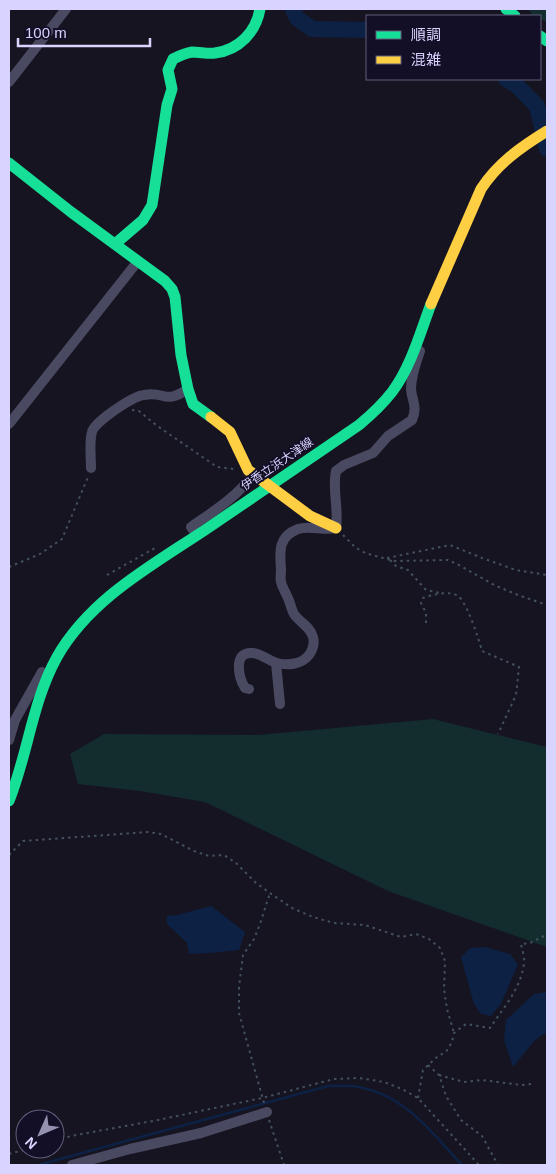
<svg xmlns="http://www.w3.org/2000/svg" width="556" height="1174" font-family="Helvetica,'Noto Sans JP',sans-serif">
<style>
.green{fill:#132c2d}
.water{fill:#0d2144}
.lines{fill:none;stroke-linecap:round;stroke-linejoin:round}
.stream{stroke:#0d2144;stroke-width:2.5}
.river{stroke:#0d2144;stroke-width:16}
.path{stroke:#44505f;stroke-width:2;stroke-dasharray:2.5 4;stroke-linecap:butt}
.street{stroke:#4a4962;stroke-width:10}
.fast{stroke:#16e098;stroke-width:11}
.slow{stroke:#ffcf43;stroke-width:11}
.labels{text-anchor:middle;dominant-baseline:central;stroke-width:4;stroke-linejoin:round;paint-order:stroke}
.street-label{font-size:12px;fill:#d9d4ff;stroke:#130f26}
</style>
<rect width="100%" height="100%" fill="#161421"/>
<g class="green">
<polygon points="528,9 547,9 547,22 540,19 540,16 533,15"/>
<polygon points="433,719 547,747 547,947 388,891 205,802 140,791 78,784 70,754 104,734 258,735"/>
</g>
<g class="water">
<polygon points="211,906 245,932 239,950 210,953 189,954 187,943 167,924 167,916 177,915"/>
<polygon points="485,947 510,954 518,964 501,1004 491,1016 481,1014 474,1004 461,957 470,948"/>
<polygon points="547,992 547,1032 535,1040 513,1067 504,1040 506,1020 534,994"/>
</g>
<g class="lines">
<path class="stream" d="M38,1165L328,1086C338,1086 349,1085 359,1087C405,1095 432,1133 462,1165"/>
<g class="river">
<polyline points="293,9 297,18 312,29 367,30"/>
<polyline points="506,79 516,85 537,106 547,149"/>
</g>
<g class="path">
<polyline points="132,410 139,411 156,425 217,467 234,469"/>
<polyline points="343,535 355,547 365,553 394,561 448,560 459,565 494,585 518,595 547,605"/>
<polyline points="387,558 450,545 482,558 516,570 547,575"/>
<polyline points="390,560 396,566 408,570 426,590 440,593"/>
<polyline points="9,567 40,554 62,539 88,477"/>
<polyline points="107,575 155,548"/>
<path d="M426,623V613L421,603L423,598C431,595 450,590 458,596C467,602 479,640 482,651L519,667L516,695L498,734"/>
<polyline points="9,855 23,841 148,832 161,834 194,851 209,856 224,855 236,863 256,883 270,893 292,908 313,917 334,923 365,925 401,937 416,934 429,939 440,948 445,961 444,989 447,1009 454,1033"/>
<polyline points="428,1065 439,1075 446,1096 461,1120 482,1136 498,1165"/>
<polyline points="439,1075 464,1082 482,1080 521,1085 531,1084"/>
<path d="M418,1098L423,1070L438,1056L446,1052L452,1042L454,1033L466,1024L490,1028C503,1008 521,989 524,963C525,957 522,950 521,944L530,943L544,936"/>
<polyline points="264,1103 239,1013 239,987 243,955 254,939 260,924 270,893"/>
<polyline points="269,1120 284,1165"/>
<polyline points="55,1141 71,1136 158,1120 262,1098 334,1079 359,1078 384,1082 402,1089 418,1098 479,1165"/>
<polyline points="9,1154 27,1149"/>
</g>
<g class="street">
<polyline points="9,82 66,9"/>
<polyline points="9,424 138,261"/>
<path d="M91,468C91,458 89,441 92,432C94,422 133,396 144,395C166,391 164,405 188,389"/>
<path d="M197,535L191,527C214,511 237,497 253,474"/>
<polyline points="276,663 280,704"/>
<path d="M249,689L245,688C239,678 232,651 253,653C262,654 269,661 277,663C288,666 302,664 309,655C313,649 315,644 313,637C310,626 300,623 294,614C291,609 290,601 287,596C285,591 282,587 281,582C280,578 281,574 281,570C280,553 277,537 298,529C310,525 324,531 336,528C339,509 332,489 336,471L344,465L373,453L388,436L412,420C418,406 412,402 411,389C411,376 416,363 420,351"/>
<polyline points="9,740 15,720 42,672"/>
<polyline points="72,1165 130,1149 201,1133 267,1112"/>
</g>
<g class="fast">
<polyline points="506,9 515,16"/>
<polyline points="540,36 547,41"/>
<polyline points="9,163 71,212 165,281 172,289 175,297 181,355 188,389 193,404 211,417"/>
<path d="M115,244L143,220L152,205L167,105L172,89L168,70L173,59C179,56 185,53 192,52C200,52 208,54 215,53C239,50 256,32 260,9"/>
<path d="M9,801C28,754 32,702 57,657C90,599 151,566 205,530C256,495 308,460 359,425C371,415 382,405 392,392C411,367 420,333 431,304"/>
</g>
<g class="slow">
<path d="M431,304L481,189C498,163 521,147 547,131"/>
<polyline points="211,417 230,432 248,470 310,516 336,528"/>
</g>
</g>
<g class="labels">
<g class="street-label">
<text transform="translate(277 464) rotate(-34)">伊香立浜大津線</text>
</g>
</g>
<rect width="556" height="1174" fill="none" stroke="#d9d4ff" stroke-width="20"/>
<rect x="366" y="15" width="175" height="65" fill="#130f26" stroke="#625e7d"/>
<rect x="376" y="31" width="25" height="8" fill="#16e098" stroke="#625e7d"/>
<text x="411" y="40" font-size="15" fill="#d9d4ff">順調</text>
<rect x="376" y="56" width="25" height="8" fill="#ffcf43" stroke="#625e7d"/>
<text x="411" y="65" font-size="15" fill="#d9d4ff">混雑</text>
<g transform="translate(40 1134) rotate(225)"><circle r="24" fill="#130f26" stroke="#625e7d"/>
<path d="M0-4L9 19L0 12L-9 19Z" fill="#9591b1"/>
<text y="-8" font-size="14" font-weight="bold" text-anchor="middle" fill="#d9d4ff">N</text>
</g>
<path d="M18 38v8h132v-8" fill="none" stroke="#d9d4ff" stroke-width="2.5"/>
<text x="25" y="38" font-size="15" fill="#d9d4ff" stroke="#130f26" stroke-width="4" paint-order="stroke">100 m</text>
</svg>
